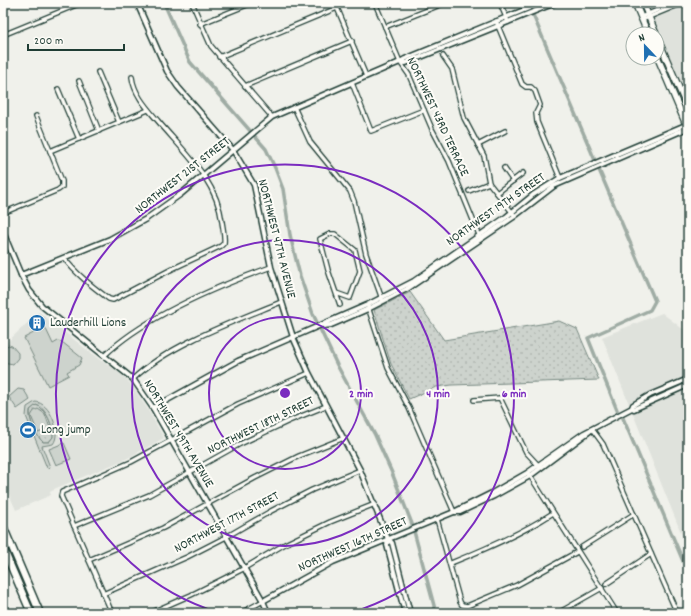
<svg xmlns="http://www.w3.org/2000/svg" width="691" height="616" font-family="Dekko,sans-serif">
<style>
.built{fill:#dfe2dc}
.grass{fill:url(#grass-dots);stroke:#768880}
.pitch{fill:#cdd3cd;stroke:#768880;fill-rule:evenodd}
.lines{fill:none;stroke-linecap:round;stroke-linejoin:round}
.canal{stroke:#9faca4;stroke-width:3.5}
.minor-casing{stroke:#1f3d34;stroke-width:6}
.tertiary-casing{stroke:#1f3d34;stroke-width:7}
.primary-casing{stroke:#1f3d34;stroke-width:8}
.motorway-casing{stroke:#1f3d34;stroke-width:9}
.minor{stroke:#fdfcf7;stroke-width:3.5}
.tertiary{stroke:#fdfcf7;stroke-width:4}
.primary{stroke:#fdfcf7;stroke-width:5.5}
.motorway{stroke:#fdfcf7;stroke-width:6}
.ring{fill:none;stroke:#7b2cbf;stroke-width:2}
.labels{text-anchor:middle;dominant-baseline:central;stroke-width:4;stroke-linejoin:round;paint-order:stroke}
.street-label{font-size:13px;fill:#1f3d34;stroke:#fdfcf7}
.poi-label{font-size:13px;fill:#1f3d34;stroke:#fdfcf7;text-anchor:start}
.centre{fill:#7b2cbf;stroke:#fdfcf7;stroke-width:2}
.ring-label{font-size:12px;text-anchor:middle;font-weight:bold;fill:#7b2cbf;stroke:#fdfcf7;stroke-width:4;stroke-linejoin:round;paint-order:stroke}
</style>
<defs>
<pattern id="grass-dots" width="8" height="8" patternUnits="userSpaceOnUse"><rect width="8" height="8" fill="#cdd3cd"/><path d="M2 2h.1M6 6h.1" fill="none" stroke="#b0b6b1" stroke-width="1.8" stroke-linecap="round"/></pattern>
</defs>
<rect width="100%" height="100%" fill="#f0f1eb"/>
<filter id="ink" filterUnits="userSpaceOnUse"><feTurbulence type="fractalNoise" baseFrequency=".025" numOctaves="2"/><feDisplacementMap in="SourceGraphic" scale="8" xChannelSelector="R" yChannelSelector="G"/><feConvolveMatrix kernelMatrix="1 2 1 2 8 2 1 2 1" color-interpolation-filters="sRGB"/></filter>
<g filter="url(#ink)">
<g class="built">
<polygon points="647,3 667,3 650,10"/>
<polygon points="688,4 688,100 654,20 655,18"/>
<polygon points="39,312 100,360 116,370 130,383 147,408 164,438 126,459 54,489 54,490 50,492 51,495 16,510 3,481 3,346"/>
<polygon points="662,313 688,333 688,550 602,337"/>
</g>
<g class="grass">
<polygon points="410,292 444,340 559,321 577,329 599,380 452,385 436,387 409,399 391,364 374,310"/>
<path d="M36,405C46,407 54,428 53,437L49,442H43C36,436 27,417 31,409Z"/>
</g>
<g class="pitch">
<polygon points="45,327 53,344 58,341 62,342 82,358 79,365 67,372 69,375 48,386 24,338"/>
<polygon points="8,345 12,346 18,353 18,358 13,364 3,362 3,350"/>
<polygon points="18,389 24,390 30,400 17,409 9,397"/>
<path d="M35,402C50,402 62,433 53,444L42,446L50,467L47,468L26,416L27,407ZM36,405C46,407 54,428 53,437L49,442H43C36,436 28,419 30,410Z"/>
<polygon points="38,409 45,414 50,428 38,433 31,416 34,411"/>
<polygon points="64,443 71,459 56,465 49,449"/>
</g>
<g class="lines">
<g class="canal">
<polyline points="164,3 190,62 266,149 275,168 283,189 290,235 300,276 313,314 337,365 375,435 392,473 412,524 436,613"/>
<polyline points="527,3 528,5"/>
<polyline points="533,15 655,301 650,310 588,338 617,410"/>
<polyline points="623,418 688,573"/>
</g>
<g class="minor-casing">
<g id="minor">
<polyline points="192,3 211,46 272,117"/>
<polyline points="335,3 366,76"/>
<polyline points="375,3 400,62 409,75 432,129 449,161 480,237"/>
<polyline points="500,3 508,22"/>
<polyline points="641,17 674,3"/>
<polyline points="642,20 683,3"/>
<polyline points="496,21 522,84 526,87 531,87 535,91 540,105 536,113 537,122 560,178"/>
<polyline points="200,24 252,3"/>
<polyline points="385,27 445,3"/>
<polyline points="3,35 81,3"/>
<polyline points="443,56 452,69 464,118 484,156 489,183 515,216"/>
<polyline points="219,57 337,8"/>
<polyline points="98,72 119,122"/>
<polyline points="79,81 99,131"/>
<polyline points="352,83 371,131 424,110"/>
<polyline points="245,86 352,41"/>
<polyline points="58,89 79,139"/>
<polyline points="294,107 310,142 350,191 354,201 366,254 382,299"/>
<polyline points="478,145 505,131"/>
<polyline points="50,151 148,110"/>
<polyline points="504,168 513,181"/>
<polyline points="469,191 489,183"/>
<polyline points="497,193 523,173"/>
<polyline points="3,213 58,190 62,187 62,181 36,116"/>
<path d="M64,258C76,274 92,286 109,299L113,300L172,269L221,246L224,243C225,236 223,229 222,222C217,180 184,152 158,121C147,108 134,94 132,77"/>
<polyline points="336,293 350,298 360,271 355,250 335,234 330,234 320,239 328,270 340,305"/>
<polyline points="368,307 388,368 409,408 454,512"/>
<path d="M105,355C146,316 218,286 271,267"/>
<path d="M133,379C168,345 235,321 281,302"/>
<polyline points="474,400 500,398 526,452 540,467"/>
<polyline points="592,429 603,444 677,613"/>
<polyline points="529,474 617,613"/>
<polyline points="437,519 460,602 462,605 467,606 517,585 577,552"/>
<polyline points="74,526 149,495 240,444 289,421 326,406"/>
<polyline points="582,547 634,514"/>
<polyline points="89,560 163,528 255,478 299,456 344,438"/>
<path d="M451,563C486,549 521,534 553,513"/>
<polyline points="606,584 651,554"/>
<polyline points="103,594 187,557 226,537 271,511 312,490 360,470"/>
<polyline points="112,613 61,496 62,492 131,462 238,404 309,373"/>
<polyline points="150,613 191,595 241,570 285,544 330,522 375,504"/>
<polyline points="241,613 263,601"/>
<polyline points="558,613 602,588"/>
</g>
</g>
<g class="tertiary-casing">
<g id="tertiary">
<polyline points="137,3 167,71 178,87 233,150 254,185 271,267 293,337 309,373 360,470 388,539 392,543 410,613"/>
<polyline points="400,62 406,63 555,3"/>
<polyline points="3,232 21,275 29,290 42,306 133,379 153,408 263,601 268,613"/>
<polyline points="21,275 110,239 146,219 181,194 272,117 400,62 405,59 541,3"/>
<polyline points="324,326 331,325 368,309 407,289 515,216 554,186 688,128"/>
<polyline points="153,408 238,361 367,305 414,281 506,217 533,195 560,178 688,124"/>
<polyline points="632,408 633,405 650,395 688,379"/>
<polyline points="455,512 460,512 494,496 530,476 590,431"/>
<polyline points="388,539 387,545 405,613"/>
<polyline points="263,601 333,562 454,512 492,493 527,473 584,433 632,408 634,409 688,385"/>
</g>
</g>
<g class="primary-casing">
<g id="primary">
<polyline points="635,3 648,34"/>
<polyline points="643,3 656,34"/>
<polyline points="657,37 688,109"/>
<polyline points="657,56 688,129"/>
</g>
</g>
<g class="motorway-casing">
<g id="motorway">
<polyline points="3,526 40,613"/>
<polyline points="3,548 31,613"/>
</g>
</g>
<use href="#minor" class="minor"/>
<use href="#tertiary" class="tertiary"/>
<use href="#primary" class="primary"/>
<use href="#motorway" class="motorway"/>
</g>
</g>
<g class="ring">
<circle cx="285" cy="393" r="76"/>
<circle cx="285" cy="393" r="153"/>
<path d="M220 613A229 229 0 1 1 350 613"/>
</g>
<defs>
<g id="building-disc" transform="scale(0.9)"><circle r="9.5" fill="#1f6fb2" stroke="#fdfcf7"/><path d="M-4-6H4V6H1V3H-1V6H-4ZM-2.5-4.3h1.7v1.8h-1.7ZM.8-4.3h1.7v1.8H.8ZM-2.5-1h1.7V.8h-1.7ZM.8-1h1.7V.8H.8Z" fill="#fff"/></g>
<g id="stadium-disc" transform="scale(0.9)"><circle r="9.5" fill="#1f6fb2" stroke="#fdfcf7"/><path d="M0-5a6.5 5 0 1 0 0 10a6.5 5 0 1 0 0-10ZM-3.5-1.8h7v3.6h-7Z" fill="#fff"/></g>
</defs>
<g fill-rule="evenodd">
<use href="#building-disc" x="37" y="323"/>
<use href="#stadium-disc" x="28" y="430"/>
</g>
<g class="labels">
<g class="street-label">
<text transform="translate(437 117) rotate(65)">NORTHWEST 43RD TERRACE</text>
<text transform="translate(183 176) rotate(-38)">NORTHWEST 21ST STREET</text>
<text transform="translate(496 210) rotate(-35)">NORTHWEST 19TH STREET</text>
<text transform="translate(276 239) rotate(76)">NORTHWEST 47TH AVENUE</text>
<text transform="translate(261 426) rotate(-26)">NORTHWEST 18TH STREET</text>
<text transform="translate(178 434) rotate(59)">NORTHWEST 49TH AVENUE</text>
<text transform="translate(227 523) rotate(-28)">NORTHWEST 17TH STREET</text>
<text transform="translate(353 545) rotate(-24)">NORTHWEST 16TH STREET</text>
</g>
<g class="poi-label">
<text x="50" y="323">Lauderhill Lions</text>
<text x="41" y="430">Long jump</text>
</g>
</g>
<circle cx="285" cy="393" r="6" class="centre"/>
<g class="ring-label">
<text x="361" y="397">2 min</text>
<text x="438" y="397">4 min</text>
<text x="514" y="397">6 min</text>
</g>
<rect width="691" height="616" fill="none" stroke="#fdfcf7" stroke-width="16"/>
<rect x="8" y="8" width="675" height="600" fill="none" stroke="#1f3d34" stroke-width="1.5" filter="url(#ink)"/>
<g transform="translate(645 46) rotate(338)"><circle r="19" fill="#fdfcf7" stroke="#a4b0a9"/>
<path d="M0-3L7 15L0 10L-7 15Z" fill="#1f6fb2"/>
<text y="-6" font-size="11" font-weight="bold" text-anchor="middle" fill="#1f3d34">N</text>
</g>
<path d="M28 44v6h96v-6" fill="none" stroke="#1f3d34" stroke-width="2"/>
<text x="34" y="44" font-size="12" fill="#1f3d34" stroke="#fdfcf7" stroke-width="3" paint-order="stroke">200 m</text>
</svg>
